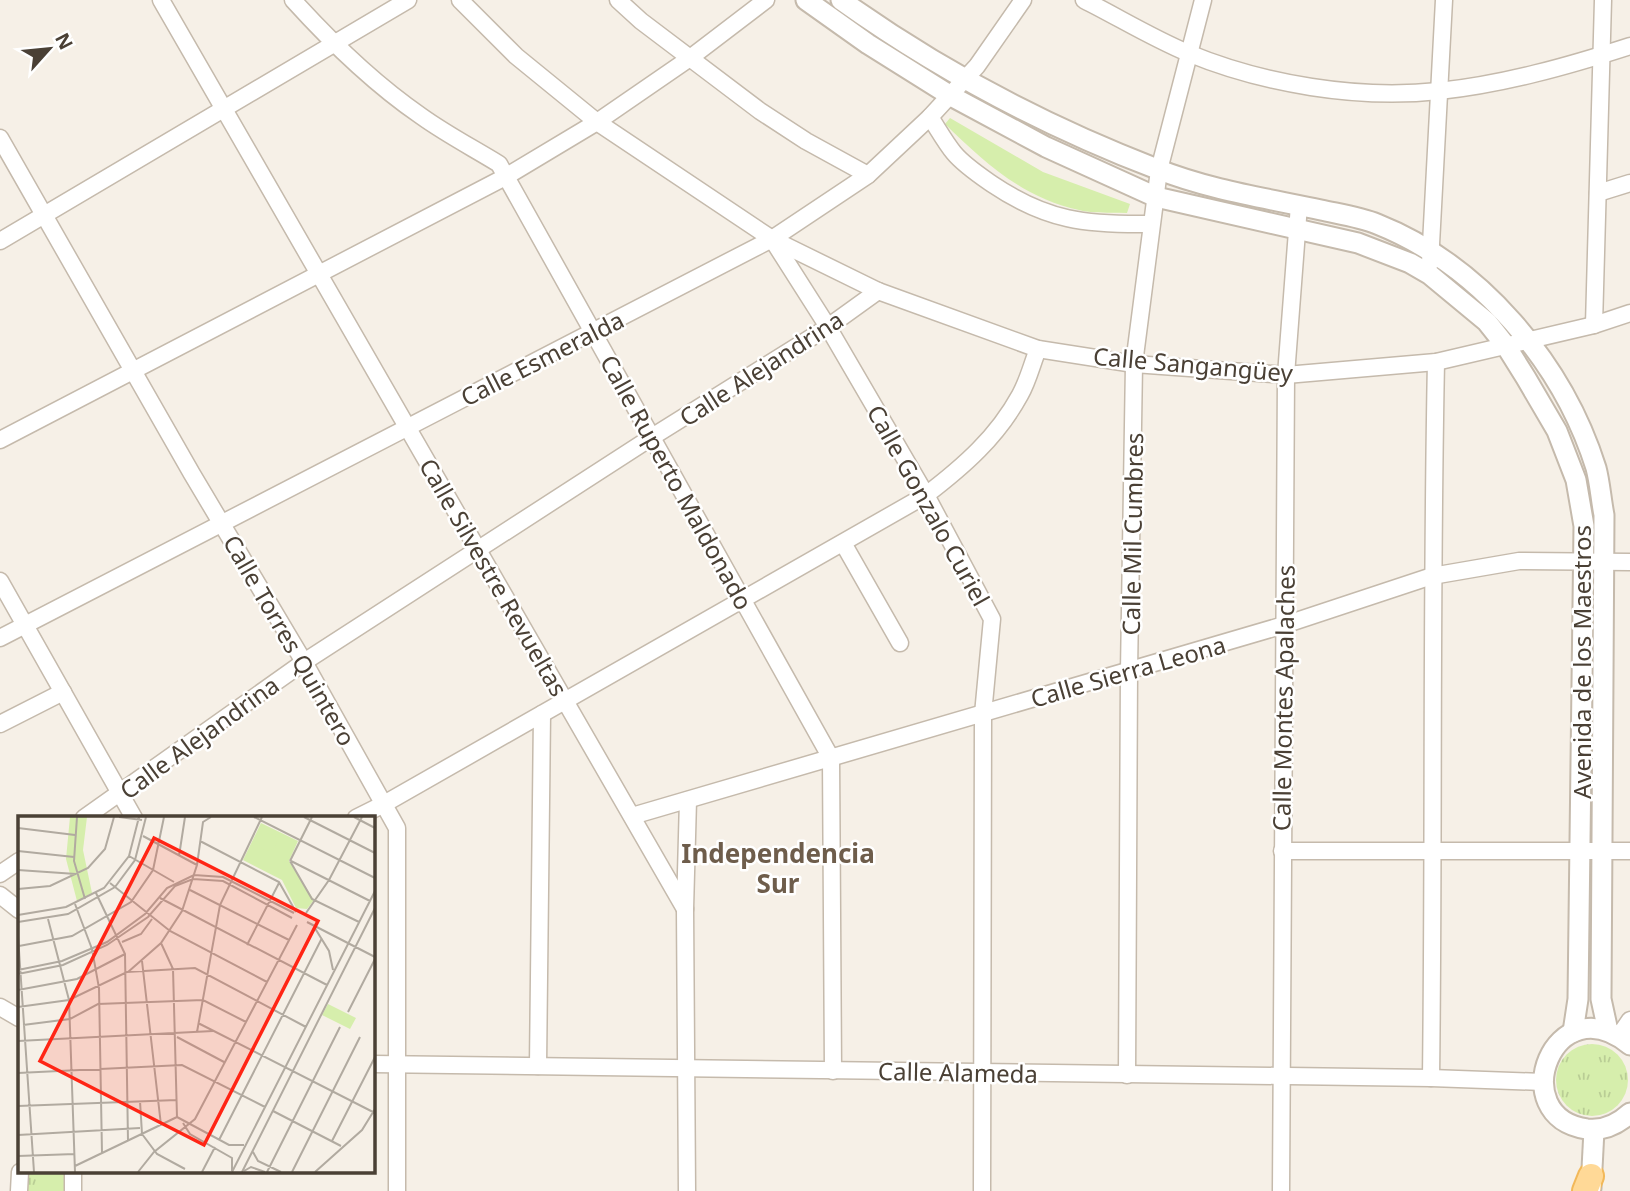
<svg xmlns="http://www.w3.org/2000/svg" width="1630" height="1191" font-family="'Noto Sans',sans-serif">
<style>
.park{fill:url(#park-tufts)}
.garden{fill:#d6eeac}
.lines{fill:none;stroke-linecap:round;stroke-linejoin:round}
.minor-casing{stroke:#c5baac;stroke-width:19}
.tertiary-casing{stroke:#c5baac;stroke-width:23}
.primary-casing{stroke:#f2b859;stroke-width:28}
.minor{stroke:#fff;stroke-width:16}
.tertiary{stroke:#fff;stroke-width:19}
.primary{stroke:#ffd997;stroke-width:24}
.labels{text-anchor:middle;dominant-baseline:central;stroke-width:5;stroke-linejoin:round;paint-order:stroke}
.street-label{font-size:24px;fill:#4a4035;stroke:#fff}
.neighbourhood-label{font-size:26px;font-weight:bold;fill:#6e5d4b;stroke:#fff}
.inset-road{fill:none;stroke:#b1aaa0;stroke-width:2}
.view{fill:#ff2515;fill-opacity:0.15;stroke:#ff2515;stroke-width:3.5}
.inset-edge{fill:none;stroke:#4a4035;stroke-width:3.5}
</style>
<defs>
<pattern id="park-tufts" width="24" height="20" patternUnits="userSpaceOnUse" patternTransform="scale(1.75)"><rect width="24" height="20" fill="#d6eeac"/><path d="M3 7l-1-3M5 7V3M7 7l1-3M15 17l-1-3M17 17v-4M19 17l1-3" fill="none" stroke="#b9cd95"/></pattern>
</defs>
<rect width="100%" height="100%" fill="#f6f0e7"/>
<g class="park">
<circle cx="1592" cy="1080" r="36"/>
<rect x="26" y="1172" width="42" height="19"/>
</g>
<path class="garden" d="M950,118L1043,172L1130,204L1127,213C1112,212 1094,214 1079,210C1024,199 984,162 945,124Z"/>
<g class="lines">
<g class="minor-casing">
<g id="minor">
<polyline points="161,0 685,909"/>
<path d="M293,0C332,43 373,83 421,116C446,134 473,148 499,164L831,758L833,1071"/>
<polyline points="460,0 516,56 597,122 772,239 828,327 926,495 992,619 983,714 982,1191"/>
<polyline points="618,0 641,21 760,111 806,141 868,175"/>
<path d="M1084,0C1118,17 1152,38 1188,53C1263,84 1358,100 1439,91C1504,84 1568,66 1630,46"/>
<path d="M930,117C938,129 945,142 954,153C964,165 979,175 992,184C1047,221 1086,225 1151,224"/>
<polyline points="0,138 192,474 304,662 397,828 397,1191"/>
<polyline points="1598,193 1630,183"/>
<polyline points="774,240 878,291 1038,349 1134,364 1286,375 1436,362 1594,325 1630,313"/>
<polyline points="0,241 408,0"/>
<polyline points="1430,263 1444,0"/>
<polyline points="1594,325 1603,0"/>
<polyline points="0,440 507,176 597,122 690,58 766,0"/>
<polyline points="843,543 900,643"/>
<polyline points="0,581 134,818"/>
<polyline points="0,638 772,239 868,175 930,117 977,66 1023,0"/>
<polyline points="0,724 63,692"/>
<polyline points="632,816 1284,625 1432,576 1519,561 1630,562"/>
<polyline points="84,818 304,662 652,437 828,327 878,291"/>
<path d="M356,818L384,804L926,495C964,466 997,437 1020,395C1028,381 1032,364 1038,349"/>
<polyline points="1282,851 1630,851"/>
<polyline points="0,874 19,861"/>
<polyline points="0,895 19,910"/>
<polyline points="0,1007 19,1018"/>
<polyline points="1619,1036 1630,1020"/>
<polyline points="373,1064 1431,1078 1543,1082"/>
<polyline points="538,1066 542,714"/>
<polyline points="1127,1075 1129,671 1134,364 1159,170 1203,0"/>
<path d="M1431,1078C1434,839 1431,601 1436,362"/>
<polyline points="19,1191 20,1172"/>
<polyline points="73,1191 73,1172"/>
<polyline points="687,1191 685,909 688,800"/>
<polyline points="1281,1191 1286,375 1299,205"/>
</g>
</g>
<g class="tertiary-casing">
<g id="tertiary">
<polyline points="806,0 868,44 951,96 1046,147 1156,197 1358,243 1410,263 1429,274 1487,322 1506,346 1526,378 1557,431 1576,480 1584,526 1578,999 1573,1032"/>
<path d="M841,0C939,70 1045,126 1157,169C1210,190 1265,198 1321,210C1339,214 1360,217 1377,224C1480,265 1563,363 1596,468C1600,483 1601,500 1604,515L1601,999L1608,1031"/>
<path d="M1630,1045C1554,982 1503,1117 1587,1129C1604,1131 1618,1124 1630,1113"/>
<polyline points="1591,1188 1594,1130"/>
</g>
</g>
<g class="primary-casing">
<polyline id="primary" points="1585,1191 1591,1176"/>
</g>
<use href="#minor" class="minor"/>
<use href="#tertiary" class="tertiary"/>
<use href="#primary" class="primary"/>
</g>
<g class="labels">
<g class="street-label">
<text transform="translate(542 358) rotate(-27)">Calle Esmeralda</text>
<text transform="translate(1193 364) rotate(5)">Calle Sangangüey</text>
<text transform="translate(761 368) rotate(-33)">Calle Alejandrina</text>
<text transform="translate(677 482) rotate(61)">Calle Ruperto Maldonado</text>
<text transform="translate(929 505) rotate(61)">Calle Gonzalo Curiel</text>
<text transform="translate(1132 534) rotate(-89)">Calle Mil Cumbres</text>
<text transform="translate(494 577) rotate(60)">Calle Silvestre Revueltas</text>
<text transform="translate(290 640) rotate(60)">Calle Torres Quintero</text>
<text transform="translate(1581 662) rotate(-90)">Avenida de los Maestros</text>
<text transform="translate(1128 671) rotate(-16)">Calle Sierra Leona</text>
<text transform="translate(1283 698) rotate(-89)">Calle Montes Apalaches</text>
<text transform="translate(199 737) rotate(-36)">Calle Alejandrina</text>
<text transform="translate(958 1072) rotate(1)">Calle Alameda</text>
</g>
<g class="neighbourhood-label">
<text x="778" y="853">Independencia<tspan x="778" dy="30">Sur</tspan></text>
</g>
</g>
<g transform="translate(18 816)">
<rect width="357" height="357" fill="#f6f0e7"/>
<path d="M52,1H69L65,34L74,77L59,85L48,43ZM243,7L280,25L271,45L296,84L289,93L278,92L264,64L225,44ZM310,188L338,202L332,213L304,199Z" fill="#d6eeac"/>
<path d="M241 26a9 9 0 1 1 18 0a9 9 0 1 1-18 0Z" fill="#d6eeac"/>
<path class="inset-road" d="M59,1L56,45L67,83M101,1L124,4M236,1L357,62M286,1L357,37M336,1L357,12M0,12L57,19M125,20L179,49M182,25L261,66L278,96M0,35L56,41M111,40L156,66M161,40L167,1M272,45L294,83L341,106M272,45L294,1M273,45L352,85M0,54L58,58M92,67L152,115L249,166M0,73L32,70L70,52L87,33L96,1M172,74L271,124M78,77L107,138L110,325M142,82L309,169M57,88L74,133L81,172L84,337M288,97L311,64L344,1M0,99L48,91L86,72L111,40L121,1M30,103L51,184L57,356M0,106L50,98L97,71L117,44L128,1M289,106L357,141M295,109L311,135L315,154M0,120L16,356M104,126L123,118L134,103M143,127L155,153L159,301M229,129L261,67M1,130L54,120L113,86L135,54L146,1M124,145L143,309M0,154L44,145L89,126L127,98L149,72L176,59L205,61L276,97M110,156L143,127L164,95L179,49L185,6L193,1M0,158L45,149L89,129L130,101L157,70L175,63L205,65L274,102M0,174L59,163L107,138M0,191L51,184L109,156L177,152L288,211M330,196L357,143M180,207L357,297M5,209L52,203L80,188L185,184L228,206M179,216L202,89L244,1M159,221L206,246M0,225L195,215M0,257L164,249L247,291M122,285L124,318L139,338L167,353M0,290L159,284M255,295L323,330M159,301L211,329H226M165,307L172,318L214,342V355M0,319L122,312M201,324L304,122M314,325L357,241M235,336L240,345L263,356M0,340L57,338M57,350L159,301M226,355L233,351L247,356M120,356L136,336L177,303L279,109M184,356L197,331M214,356L357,75M224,356L357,92M249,356L322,211M274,356L342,221M297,356L344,314L357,293"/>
<path class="view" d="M136,22L300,105L186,329L22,245Z"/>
<rect width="357" height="357" class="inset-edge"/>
</g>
<g transform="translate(49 49) rotate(63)" stroke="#ffffff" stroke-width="5" paint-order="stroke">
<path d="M0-5L12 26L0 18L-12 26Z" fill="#4a4035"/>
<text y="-10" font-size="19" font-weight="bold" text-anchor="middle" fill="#4a4035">N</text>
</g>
</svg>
